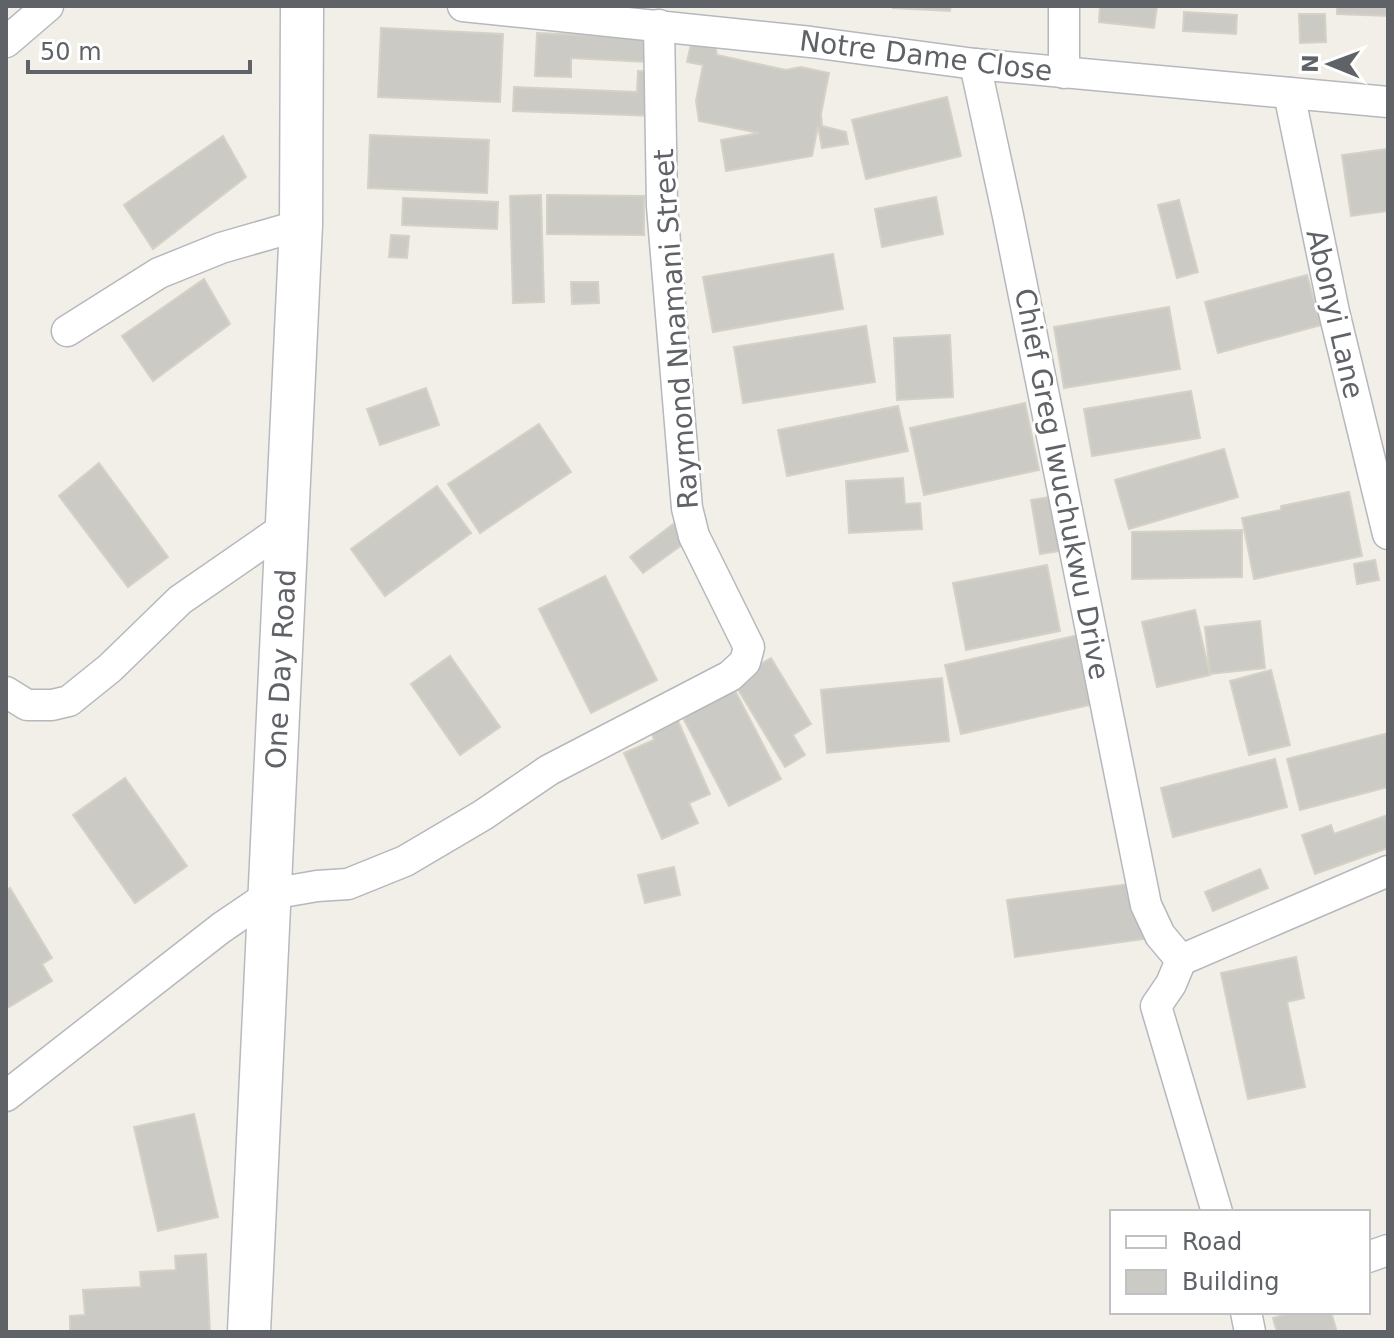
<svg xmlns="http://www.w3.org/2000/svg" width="1394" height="1338" font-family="'DejaVu Sans',sans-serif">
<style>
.building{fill:#cccac5;stroke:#d6d1c6;stroke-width:2}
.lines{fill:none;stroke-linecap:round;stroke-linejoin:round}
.street-casing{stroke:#b5b8bc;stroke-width:33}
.secondary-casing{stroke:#b6babf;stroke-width:45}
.street{stroke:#fff;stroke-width:30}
.secondary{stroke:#fff;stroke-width:42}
.labels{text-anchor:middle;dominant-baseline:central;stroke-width:6;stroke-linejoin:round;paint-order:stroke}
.street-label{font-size:28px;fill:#5f6368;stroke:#fff}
</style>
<rect width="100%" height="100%" fill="#f1efe8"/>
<g class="building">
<polygon points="893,6 951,6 950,11 893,8"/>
<polygon points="1100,6 1157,6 1154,28 1099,22"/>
<polygon points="1337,6 1388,6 1388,16 1337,14"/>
<polygon points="1184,12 1237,15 1236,34 1183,31"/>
<polygon points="1299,14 1325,14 1326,42 1300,43"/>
<polygon points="381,28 503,34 500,102 378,97"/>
<polygon points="537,33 649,38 648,62 571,58 571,77 535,76"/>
<polygon points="692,39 715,44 717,55 786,70 801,67 829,73 821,114 822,126 846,132 848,144 822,148 818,126 812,156 726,171 721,140 759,133 699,121 696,101 703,65 687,62"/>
<polygon points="638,71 659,71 657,116 513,111 514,87 637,92"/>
<polygon points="947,97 961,156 866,179 852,120"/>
<polygon points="370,135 489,140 487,193 368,188"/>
<polygon points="223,136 246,177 153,249 124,205"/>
<polygon points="1388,149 1388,211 1351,216 1342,155"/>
<polygon points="541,195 544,302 513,303 510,196"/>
<polygon points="547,195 644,196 644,235 547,234"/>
<polygon points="936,197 943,234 882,247 875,209"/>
<polygon points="403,198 498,202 497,229 402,225"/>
<polygon points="1179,200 1198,272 1177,278 1158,205"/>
<polygon points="391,235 409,236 407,258 389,257"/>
<polygon points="833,254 843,309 713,332 703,277"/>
<polygon points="1307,275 1321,325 1218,353 1205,302"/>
<polygon points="204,279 230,324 153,381 122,336"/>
<polygon points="571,282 598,282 599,303 572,304"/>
<polygon points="1169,307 1180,369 1064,388 1054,327"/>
<polygon points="866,326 875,382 743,403 734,347"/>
<polygon points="950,335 953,397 897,400 894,338"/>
<polygon points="426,388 439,425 380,445 367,409"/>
<polygon points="1191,391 1200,438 1092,456 1084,409"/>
<polygon points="1025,403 1039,470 924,495 910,428"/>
<polygon points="898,406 908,451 787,476 778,430"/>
<polygon points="539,424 571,472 480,533 448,484"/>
<polygon points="1224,449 1238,497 1129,529 1115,480"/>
<polygon points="99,463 168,557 128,587 59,496"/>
<polygon points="903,478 905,504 920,503 922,529 849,533 846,481"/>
<polygon points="437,486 471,533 385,596 351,549"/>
<polygon points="1349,492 1362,556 1254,579 1242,518 1281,510 1281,506"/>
<polygon points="1062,495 1072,549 1040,554 1031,500"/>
<polygon points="680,519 693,537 643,573 630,557"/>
<polygon points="1242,530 1242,577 1132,579 1132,532"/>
<polygon points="1375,560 1379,580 1357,584 1354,564"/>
<polygon points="1047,565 1060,631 966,650 953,583"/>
<polygon points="605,576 657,680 591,713 539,609"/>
<polygon points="1195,610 1210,675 1157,687 1142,622"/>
<polygon points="1260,621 1265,668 1210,674 1205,627"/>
<polygon points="1079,635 1094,704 961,734 945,665"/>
<polygon points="450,656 500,727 460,755 411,684"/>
<polygon points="771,658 811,724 793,735 805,755 785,767 733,681"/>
<polygon points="1271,670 1290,745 1249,755 1230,681"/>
<polygon points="942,678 949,741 827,753 821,690"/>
<polygon points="732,685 781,779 729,806 680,712"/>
<polygon points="678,721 710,794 689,803 698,823 662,839 624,753 654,740 652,733"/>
<polygon points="1388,733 1388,787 1300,810 1287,759"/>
<polygon points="1275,759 1287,807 1173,837 1161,788"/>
<polygon points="125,778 187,866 135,903 73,815"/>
<polygon points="1388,815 1388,848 1315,874 1302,835 1331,825 1334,834"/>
<polygon points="674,867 680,895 645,903 638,875"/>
<polygon points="1260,869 1268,888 1213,911 1205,892"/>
<polygon points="1137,883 1144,939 1015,957 1007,900"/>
<polygon points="10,888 52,958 42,964 52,981 9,1007 6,1001 6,891"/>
<polygon points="1296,957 1304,998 1287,1002 1305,1087 1248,1099 1221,973"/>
<polygon points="194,1114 218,1217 158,1231 134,1127"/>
<polygon points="206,1254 210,1332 70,1332 70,1316 85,1315 83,1290 141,1287 140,1272 176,1270 175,1256"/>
<polygon points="1294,1312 1331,1312 1337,1332 1277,1332 1273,1318"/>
</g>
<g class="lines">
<g class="street-casing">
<g id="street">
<polyline points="463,6 811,42 975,64 1388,102"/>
<polyline points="1064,6 1064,73"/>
<polyline points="6,42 48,6"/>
<polyline points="975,64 1008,216 1146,905 1160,935 1181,960"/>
<polyline points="1289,93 1334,312 1388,534"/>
<polyline points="67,331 159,273 221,248 301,225"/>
<polyline points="6,692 27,705 52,705 69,701 110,668 180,600 287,526"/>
<polyline points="1181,960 1171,984 1156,1006 1217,1212"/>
<polyline points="1181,960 1388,871"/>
<polyline points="6,1096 221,928 271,894 317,886 348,884 405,861 483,815 549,770 730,676 745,662 749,647 694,536 687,508 662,206 659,25"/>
<polyline points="1368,1257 1388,1250"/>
<polyline points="1246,1312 1250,1332"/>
</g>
</g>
<g class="secondary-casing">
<polyline id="secondary" points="249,1332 301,225 302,6"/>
</g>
<use href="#street" class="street"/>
<use href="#secondary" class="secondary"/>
</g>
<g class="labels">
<g class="street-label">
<text transform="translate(926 56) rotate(7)">Notre Dame Close</text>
<text transform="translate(1335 314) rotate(77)">Abonyi Lane</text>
<text transform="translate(676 329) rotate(-94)">Raymond Nnamani Street</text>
<text transform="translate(1062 484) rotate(79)">Chief Greg Iwuchukwu Drive</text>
<text transform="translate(281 669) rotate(-87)">One Day Road</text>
</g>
</g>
<rect width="1394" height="1338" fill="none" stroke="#5f6368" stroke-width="16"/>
<rect x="1110" y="1210" width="260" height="104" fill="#ffffff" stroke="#bfc1c3" stroke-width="2"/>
<rect x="1126" y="1236" width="40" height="12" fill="#ffffff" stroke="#bfc1c3" stroke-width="2"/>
<text x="1182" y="1250" font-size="24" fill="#5f6368">Road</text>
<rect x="1126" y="1270" width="40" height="24" fill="#cccac5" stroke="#bfc1c3" stroke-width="2"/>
<text x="1182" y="1290" font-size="24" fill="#5f6368">Building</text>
<g transform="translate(1330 64) rotate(271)" stroke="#ffffff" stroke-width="6" paint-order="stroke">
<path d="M0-6L14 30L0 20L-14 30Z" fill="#5f6368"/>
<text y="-12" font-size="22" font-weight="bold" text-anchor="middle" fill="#5f6368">N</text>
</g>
<path d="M28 60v12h222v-12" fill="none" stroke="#5f6368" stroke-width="4"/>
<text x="40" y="60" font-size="24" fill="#5f6368" stroke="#ffffff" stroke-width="6" paint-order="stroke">50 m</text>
</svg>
